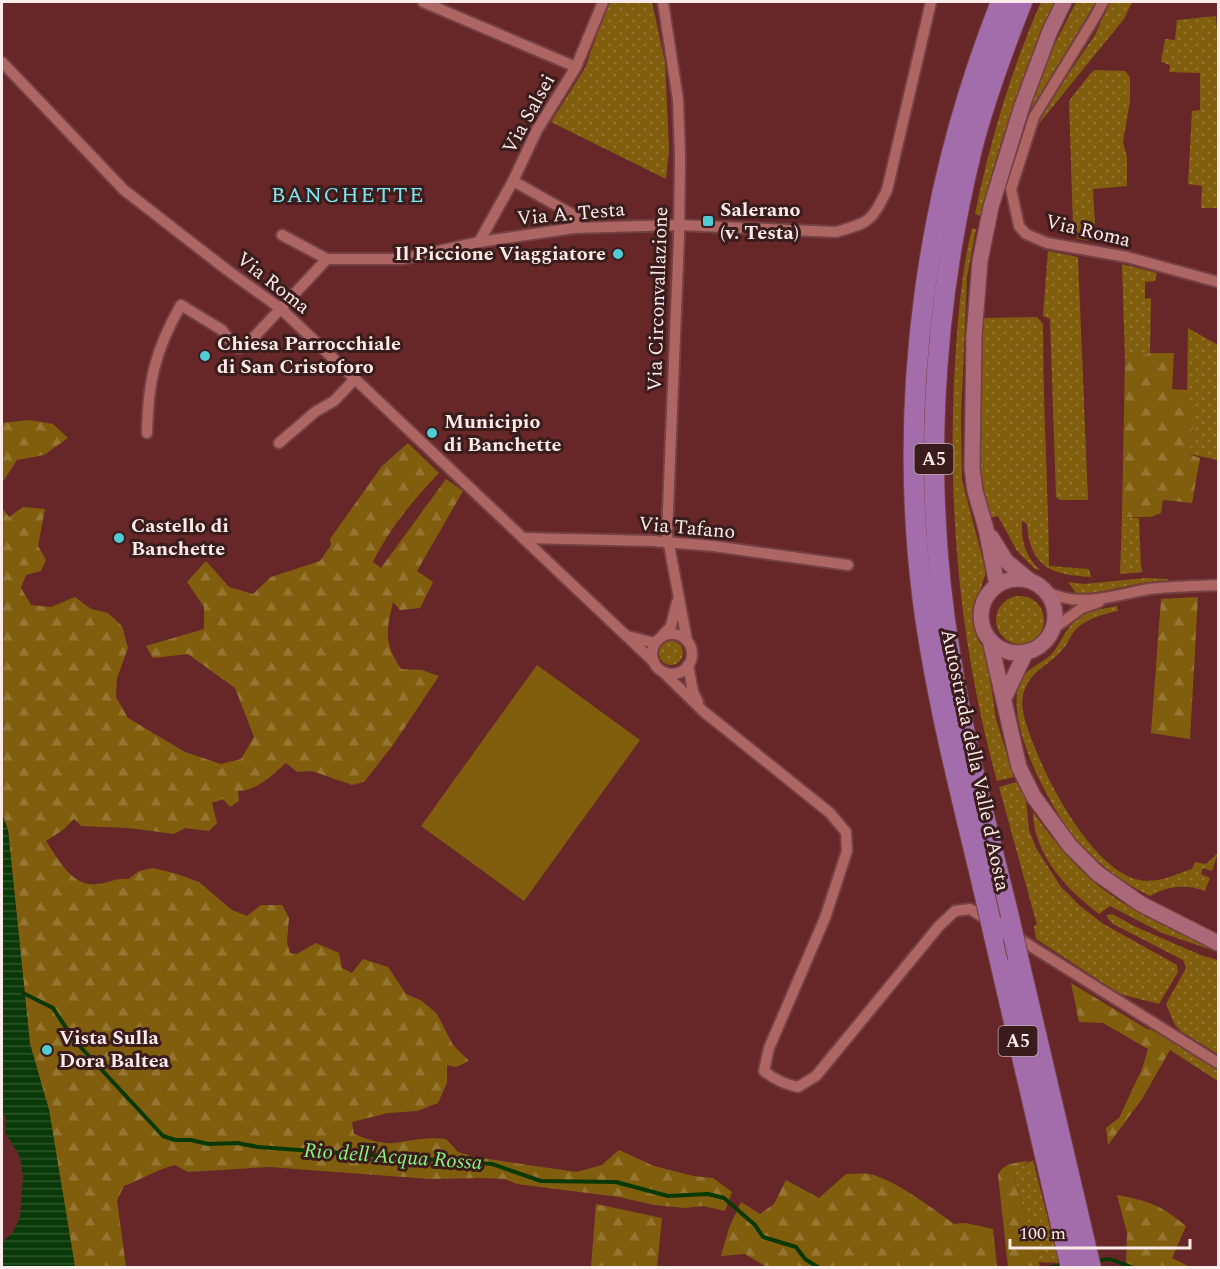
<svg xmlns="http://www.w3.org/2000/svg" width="1220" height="1269" font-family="Spectral,serif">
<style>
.green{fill:url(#green-dots)}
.forest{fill:url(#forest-firs)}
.pitch{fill:#815e0e}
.water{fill:url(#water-rules)}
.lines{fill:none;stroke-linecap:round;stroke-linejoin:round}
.stream{stroke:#093906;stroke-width:4}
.street-casing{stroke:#744044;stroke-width:14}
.secondary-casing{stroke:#744044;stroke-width:18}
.highway-casing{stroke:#744044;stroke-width:22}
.street{stroke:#ad6664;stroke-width:10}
.secondary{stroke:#aa6879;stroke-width:15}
.highway{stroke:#a26daa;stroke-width:20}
.highway-bridge-casing{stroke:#744044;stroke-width:22;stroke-linecap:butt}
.highway-bridge{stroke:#a26daa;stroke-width:20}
.poi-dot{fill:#51ccd5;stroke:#391c1b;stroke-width:2}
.labels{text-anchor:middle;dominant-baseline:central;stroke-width:6;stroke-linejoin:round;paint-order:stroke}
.shield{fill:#391c1b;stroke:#c2adac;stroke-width:1.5}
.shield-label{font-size:18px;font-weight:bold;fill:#fcebea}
.street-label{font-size:20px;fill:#fcebea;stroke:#391c1b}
.poi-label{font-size:20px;font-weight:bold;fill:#fcebea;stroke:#391c1b;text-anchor:start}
.water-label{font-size:21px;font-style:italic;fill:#87f37c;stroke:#391c1b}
.quarter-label{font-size:22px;letter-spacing:1.5px;fill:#7ce7f0;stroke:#391c1b}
</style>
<defs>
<pattern id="green-dots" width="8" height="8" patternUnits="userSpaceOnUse" patternTransform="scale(1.5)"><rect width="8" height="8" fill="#815e0e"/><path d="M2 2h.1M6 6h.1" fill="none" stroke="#947531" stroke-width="1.8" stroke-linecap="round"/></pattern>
<pattern id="forest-firs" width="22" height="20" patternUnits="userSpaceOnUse" patternTransform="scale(1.5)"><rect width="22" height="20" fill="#815e0e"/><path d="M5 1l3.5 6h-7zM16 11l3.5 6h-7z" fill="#947531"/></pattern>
<pattern id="water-rules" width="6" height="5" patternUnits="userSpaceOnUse" patternTransform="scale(1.5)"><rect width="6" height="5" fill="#093906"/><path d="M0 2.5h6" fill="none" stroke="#2e562a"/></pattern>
</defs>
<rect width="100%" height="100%" fill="#672728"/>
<g class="green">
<polygon points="609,2 652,2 665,62 669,149 666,179 551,122 585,68"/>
<path d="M1041,2H1055C1022,71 1000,142 980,216L975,214C990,141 1011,70 1041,2Z"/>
<polygon points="1076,2 1096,2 1029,114 1043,68"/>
<polygon points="1110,2 1132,2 1124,19 1037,126 1041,114 1095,35"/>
<polygon points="1216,16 1218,44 1218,208 1201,208 1202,186 1188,184 1192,111 1200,110 1200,73 1169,72 1170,65 1161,62 1165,39 1175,40 1177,20"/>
<polygon points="1095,70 1125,71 1130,77 1130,101 1123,142 1127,157 1127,186 1093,189 1096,242 1078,239 1073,226 1069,101 1090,74"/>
<path d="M972,228L976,229L967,277L965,326L961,417L962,480L986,572L974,610V625L978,640L986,652L996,719L1014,777L997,781C961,651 948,516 954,381C957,330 960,278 972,228Z"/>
<polygon points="1048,251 1078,257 1088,500 1060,500 1056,497 1050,319 1043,316"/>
<polygon points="1122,264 1157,273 1155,281 1145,282 1145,299 1151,298 1150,353 1125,359"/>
<path d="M1037,317L1043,324C1043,405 1048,485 1049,566L1089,569L1091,577C1050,575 1030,566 1027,524L1022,521C1021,541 1025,556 1040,570L1035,569L1017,551L998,516L989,518L979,466L981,357L984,318Z"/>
<polygon points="1188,328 1218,345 1218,460 1189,454 1193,430 1187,390"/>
<polygon points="1122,517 1139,518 1141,567 1143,572 1120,574"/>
<polygon points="1146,578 1167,579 1170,581 1142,583 1088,594 1077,594 1068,582 1084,584"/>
<circle cx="1020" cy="620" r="24"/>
<path d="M1117,606L1118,611C1103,614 1082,620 1073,633C1069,639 1067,645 1061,651C1046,668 1030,670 1023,695C1020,708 1026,723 1030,735C1045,778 1089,864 1135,879C1156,885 1173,875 1192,869L1195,862L1206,864L1218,853L1212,871L1203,868L1201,874L1210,878L1205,891C1186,884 1168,886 1150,896C1122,882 1095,862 1074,837C1050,807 1000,715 1022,678C1029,667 1042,663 1051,655C1061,644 1066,627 1078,618C1088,610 1104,609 1117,606Z"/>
<circle cx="671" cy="653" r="12"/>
<polygon points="1017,782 1026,800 1029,830 1036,848 1061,887 1079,905 1102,923 1177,965 1178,972 1159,1004 1120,994 1036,939 1034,926 1037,925 999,787"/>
<path d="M1033,812C1057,846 1084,878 1120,901C1151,921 1186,935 1218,952L1162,933L1110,906L1099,914C1067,889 1034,856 1033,812Z"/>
<polygon points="1112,914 1136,927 1203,956 1218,960 1218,1054 1182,1032 1175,1025 1166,1004 1186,968 1183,960 1113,924 1108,919 1107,915"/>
<polygon points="1152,1030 1170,1038 1218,1069 1218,1081 1170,1050"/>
<polygon points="1033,1160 1059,1263 1038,1262 1013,1172"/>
</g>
<g class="forest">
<path d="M1150,353H1174L1172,389L1187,390C1197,413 1193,430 1189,454L1200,458L1192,503L1163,500L1161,513L1151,517H1122L1125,359Z"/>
<polygon points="29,420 53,424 68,438 44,455 17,460 2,483 2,423"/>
<path d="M408,443L439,473C413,500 389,529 373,562L381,568L446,479L463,491L417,571L433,582L420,608L400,610L393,602C386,632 384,643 401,669L422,670L439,676L393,745L364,782L352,785L312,771L297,772L286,763C272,775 257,791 238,791L239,801L230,807L223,799L212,803L217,823L209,831L185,828L174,834L129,828L81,826L74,819L63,830L46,841C58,859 73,888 97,884C111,883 113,878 129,879L139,871L153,868L177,874L199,882L232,910L247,916L261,905H282L289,918L287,942L290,953L297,954L316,943L339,953L342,968L352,973L363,959L388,967L406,994L422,1001L437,1014L453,1045L469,1061L456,1067L447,1065V1083L438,1103L417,1111L388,1113L352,1122L354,1134C366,1139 381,1144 395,1143C414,1140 427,1137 446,1139L458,1152L475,1157L576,1172L602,1165L619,1150L654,1166L693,1176L713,1178L732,1192L725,1211L703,1206L685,1208L654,1205L619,1197L517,1184L505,1179L482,1178L430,1179L269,1167L188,1172L175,1165C157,1169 141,1180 124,1186L117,1200L126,1267H75L49,1110L30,1044L8,830L2,814V508L9,517L23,507L45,509L38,546L46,560L41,571L26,575L21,588L31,605L51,607L75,597L91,609L108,613L122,626L128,648L117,678L116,697L128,718L185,752L221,764L241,759L254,737L235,688L188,654L153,658L146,646L204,629V607L187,582L206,561L229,587L253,594L271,577L320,561L331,545L330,539L382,466Z"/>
<polygon points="1198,597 1190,739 1151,733 1161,599"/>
<polygon points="1071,983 1147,1029 1152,1030 1170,1050 1142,1099 1108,1145 1106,1128 1119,1118 1142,1069 1148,1049 1103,1023 1079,1022"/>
<path d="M1029,1161L1013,1173L1040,1267H1008L998,1175C1003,1162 1017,1163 1029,1161Z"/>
<path d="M846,1174C853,1174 862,1173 869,1174C896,1180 932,1208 954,1224L966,1223L993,1229L997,1267L768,1268L745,1254L721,1256L729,1228L741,1202L760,1214L774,1204L786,1180L819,1198Z"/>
<path d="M1117,1195C1149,1201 1161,1205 1186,1226L1172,1258L1190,1267H1126L1127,1233Z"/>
<polygon points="596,1204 662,1218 657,1267 591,1267"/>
</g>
<polygon class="pitch" points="537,665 640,740 524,901 421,826"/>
<polygon class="water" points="2,814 8,830 30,1044 49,1110 75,1267 2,1267 2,1243 13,1232 20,1218 23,1177 20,1157 5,1132 6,1119 2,1111"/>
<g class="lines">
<g class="stream">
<polyline points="23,993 53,1008 74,1040 163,1136 175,1140 191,1140 208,1144 237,1143 258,1147 492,1164 541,1181 616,1182 668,1196 708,1194 724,1198 755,1225 763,1237 796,1247 805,1259 819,1268"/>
<polyline points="1095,1261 1110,1259 1134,1268"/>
<polyline points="900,1268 918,1268"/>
<polyline points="1048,1268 1063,1265"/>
</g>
<g class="street-casing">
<g id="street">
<polyline points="423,2 576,67"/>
<polyline points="663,2 678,100 680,156 679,237 667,534 687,641"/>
<polyline points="1103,2 1095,17 1034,117 1011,189 1019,226 1026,234 1047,243 1127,257 1218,282"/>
<polyline points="2,62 124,190 227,270 280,308 654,662"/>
<polyline points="513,181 579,218 574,228"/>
<polyline points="282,235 327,259"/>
<polyline points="479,242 513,181 537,130 576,67 603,2"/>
<path d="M147,433C148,382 155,350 181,305L222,330L233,345L239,348L255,336L327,259H403L479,242L574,228L679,225L836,232C870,222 871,222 887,190L931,2"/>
<polyline points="279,443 315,412 334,401 355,379"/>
<polyline points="523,538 653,541 713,546 848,565"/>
<path d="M1046,591C1078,609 1115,595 1149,589C1172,586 1196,586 1218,585"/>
<polyline points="1053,629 1082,608 1099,602"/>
<circle cx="672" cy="654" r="20"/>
<polyline points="627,636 655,643"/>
<polyline points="662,636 671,626 677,602"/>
<polyline points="688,665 693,692 698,702"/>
<path d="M663,672L703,711L830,813L846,832L847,851L825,918L769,1048L764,1071C775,1080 784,1084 798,1087L816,1076L939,926L955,911L970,909L989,921"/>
<polyline points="1013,935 1218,1063"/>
</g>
</g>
<g class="secondary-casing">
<g id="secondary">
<polyline points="991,537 1006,561 1029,580"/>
<circle cx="1018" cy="616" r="37"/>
<polyline points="997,585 986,529 975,491 972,468 974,336 980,261 991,207 1022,106 1050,31 1064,2"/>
<polyline points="990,640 1019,767 1034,797 1070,846 1097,873 1141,904 1218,943"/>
<polyline points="1004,698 1025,654"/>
</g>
</g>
<g class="highway-casing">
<g id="highway">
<path d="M984,892C961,795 936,700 923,602C897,400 926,190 1001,2"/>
<path d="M1010,921C989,834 965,747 951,659C922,490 931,315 972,149C985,99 1003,50 1022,2"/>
<polyline points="994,936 1071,1268"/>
<polyline points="1018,957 1091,1268"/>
</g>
</g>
<use href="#street" class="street"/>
<use href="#secondary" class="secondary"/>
<use href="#highway" class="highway"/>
<g class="highway-bridge-casing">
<g id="highway-bridge">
<polyline points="984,892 994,936"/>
<polyline points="1010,921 1018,957"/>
</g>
</g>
<use href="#highway-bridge" class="highway-bridge"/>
</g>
<g class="poi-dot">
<rect x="702" y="215" width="12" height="12" rx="3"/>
<circle cx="618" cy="254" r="6"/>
<circle cx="205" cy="356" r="6"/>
<circle cx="432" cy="433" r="6"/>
<circle cx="119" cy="538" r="6"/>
<circle cx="47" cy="1050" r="6"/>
</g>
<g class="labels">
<g class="shield">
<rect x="914.5" y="444" width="39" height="30" rx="4.5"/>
<rect x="998.5" y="1026" width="39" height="30" rx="4.5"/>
</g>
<g class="shield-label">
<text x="934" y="459">A5</text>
<text x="1018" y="1041">A5</text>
</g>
<g class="street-label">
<text transform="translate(529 114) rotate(-61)">Via Salsei</text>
<text transform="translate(571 214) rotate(-5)">Via A. Testa</text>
<text transform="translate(1088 231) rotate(13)">Via Roma</text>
<text transform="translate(273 283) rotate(38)">Via Roma</text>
<text transform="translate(658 299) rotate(-88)">Via Circonvallazione</text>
<text transform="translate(687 528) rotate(5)">Via Tafano</text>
<text transform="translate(975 760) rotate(78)">Autostrada della Valle d'Aosta</text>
</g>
<g class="poi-label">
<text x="720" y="210">Salerano<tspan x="720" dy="23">(v. Testa)</tspan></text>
<text x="606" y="254" text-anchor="end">Il Piccione Viaggiatore</text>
<text x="217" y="344">Chiesa Parrocchiale<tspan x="217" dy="23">di San Cristoforo</tspan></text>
<text x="444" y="422">Municipio<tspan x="444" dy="23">di Banchette</tspan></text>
<text x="131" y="526">Castello di<tspan x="131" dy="23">Banchette</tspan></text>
<text x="59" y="1038">Vista Sulla<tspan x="59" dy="23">Dora Baltea</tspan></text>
</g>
<g class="water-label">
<text transform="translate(393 1157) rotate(4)">Rio dell'Acqua Rossa</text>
</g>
<g class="quarter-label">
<text x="348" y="195">BANCHETTE</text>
</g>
</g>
<rect width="1220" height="1269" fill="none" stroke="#fcebea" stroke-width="6"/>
<path d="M1010 1239v9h180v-9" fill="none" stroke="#fcebea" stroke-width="3"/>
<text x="1019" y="1239" font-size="18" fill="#fcebea" stroke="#391c1b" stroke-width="4.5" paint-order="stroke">100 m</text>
</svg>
